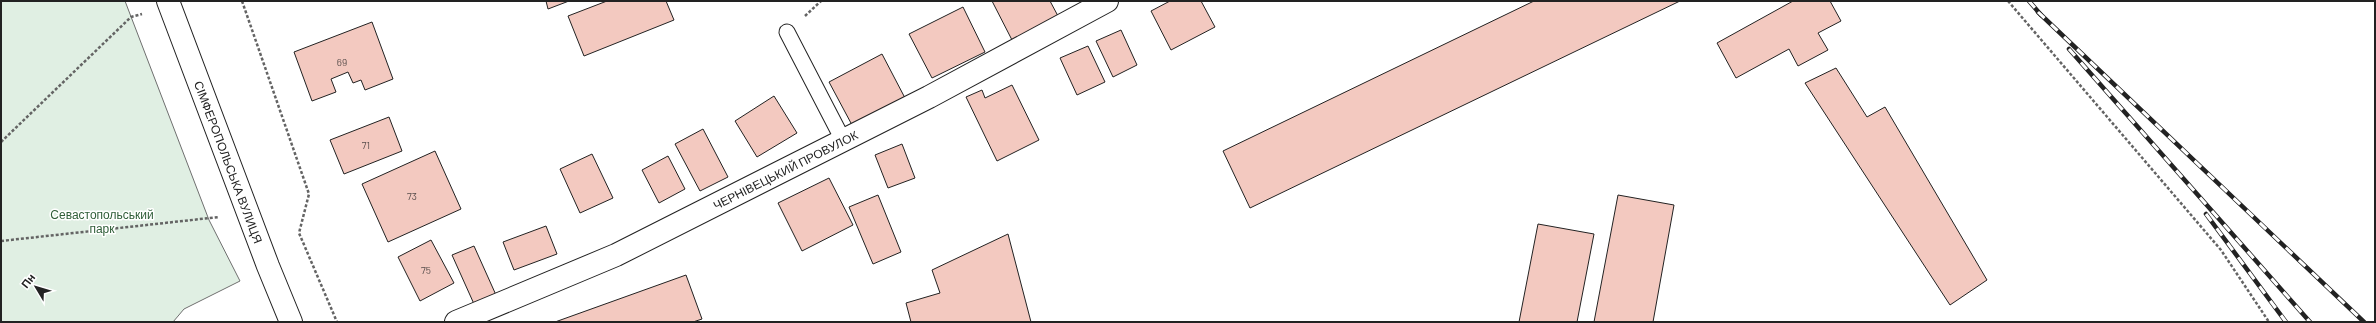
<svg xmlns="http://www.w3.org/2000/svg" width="2376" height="323" font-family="Barlow,sans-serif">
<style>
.green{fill:#e0efe3;stroke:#6f6f6f}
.building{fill:#f3c9c0;stroke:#222}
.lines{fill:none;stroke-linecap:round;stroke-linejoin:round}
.lane-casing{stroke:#222;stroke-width:17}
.street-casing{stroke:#222;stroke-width:24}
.secondary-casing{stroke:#222;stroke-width:24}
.path{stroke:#646464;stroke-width:2.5;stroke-dasharray:3 2;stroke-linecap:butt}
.lane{stroke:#fff;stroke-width:15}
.street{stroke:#fff;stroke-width:22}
.secondary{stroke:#fff;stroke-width:22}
.rail-casing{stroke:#222;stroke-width:4.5}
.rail{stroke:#fff;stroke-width:3;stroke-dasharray:9;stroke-linecap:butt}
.labels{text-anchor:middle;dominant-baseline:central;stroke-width:3;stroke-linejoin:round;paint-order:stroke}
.number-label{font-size:10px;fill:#564c4a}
.street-label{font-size:12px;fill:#222;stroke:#fff}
.park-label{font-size:12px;fill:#2f5e38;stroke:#fff}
</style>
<rect width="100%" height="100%" fill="#fff"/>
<polygon class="green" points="1,1 125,1 209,220 240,281 184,309 173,322 1,322"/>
<g class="building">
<polygon points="546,1 569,1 548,9"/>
<polygon points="607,1 666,1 674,20 584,56 568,16"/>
<polygon points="992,1 1050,1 1058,16 1012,40"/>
<polygon points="1170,1 1201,1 1215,27 1171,50 1151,11"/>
<polygon points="1534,1 1680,1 1250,208 1223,151"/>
<polygon points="1793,1 1830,1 1841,21 1818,33 1828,50 1798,66 1789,49 1736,78 1717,43"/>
<polygon points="963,7 985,52 932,78 909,34"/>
<polygon points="372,22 393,79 365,90 361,80 353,83 348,72 331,79 336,92 312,101 294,52"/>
<polygon points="1121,30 1137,65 1113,77 1096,41"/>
<polygon points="1088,46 1105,82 1077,95 1060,58"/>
<polygon points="882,54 905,98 852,125 829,82"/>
<polygon points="1836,68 1867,117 1885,107 1987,280 1950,305 1805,83"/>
<polygon points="1012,85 1039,140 997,161 966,97 982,90 985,98"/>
<polygon points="774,96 797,133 757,157 735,121"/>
<polygon points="389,117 402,151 344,174 330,140"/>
<polygon points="703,129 728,177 700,191 675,144"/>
<polygon points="902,144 915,178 888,188 875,155"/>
<polygon points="435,151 461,209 388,242 362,184"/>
<polygon points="592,154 613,198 580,213 560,169"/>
<polygon points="668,156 685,189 659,203 642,170"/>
<polygon points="829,178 853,225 802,251 778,203"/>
<polygon points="878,195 901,252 873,264 849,207"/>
<polygon points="1618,195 1674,205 1653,322 1594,322"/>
<polygon points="1538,224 1594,234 1577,322 1519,322"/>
<polygon points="546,226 557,254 514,270 503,242"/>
<polygon points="1008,234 1031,322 911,322 906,303 940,293 932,270"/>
<polygon points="431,240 454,283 420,301 398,257"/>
<polygon points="474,246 496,295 474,304 452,255"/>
<polygon points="686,275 702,319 693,322 555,322"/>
</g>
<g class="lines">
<g class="lane-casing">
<polyline id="lane" points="787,32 843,140"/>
</g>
<g class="street-casing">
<g id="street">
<path id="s1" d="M456,322L616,255L929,97L1107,1"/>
</g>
</g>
<g class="secondary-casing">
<g id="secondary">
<path id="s2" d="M168,1L268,266L291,322"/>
</g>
</g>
<g class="path">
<polyline points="242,1 309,194 299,233 337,322"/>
<polyline points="2008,1 2221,250 2269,322"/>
<polyline points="805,16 821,1"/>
<polyline points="1,142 131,17 142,14"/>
<polyline points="1,241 219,217"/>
</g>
<use href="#lane" class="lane"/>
<use href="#street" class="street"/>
<use href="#secondary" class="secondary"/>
<g class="rail-casing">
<g id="rail">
<polyline points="2029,1 2041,15"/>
<polyline points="2038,12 2364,322"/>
<polyline points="2069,49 2310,322"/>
<polyline points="2206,214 2286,322"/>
</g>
</g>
<use href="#rail" class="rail"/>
</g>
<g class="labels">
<g class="number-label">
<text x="342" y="62">69</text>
<text x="366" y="145">71</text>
<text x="412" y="196">73</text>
<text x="426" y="270">75</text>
</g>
<g class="street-label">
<text stroke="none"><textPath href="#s2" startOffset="172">СІМФЕРОПОЛЬСЬКА ВУЛИЦЯ</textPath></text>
<text stroke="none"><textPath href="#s1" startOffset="363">ЧЕРНІВЕЦЬКИЙ ПРОВУЛОК</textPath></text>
</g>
<g class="park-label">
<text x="102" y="214">Севастопольський<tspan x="102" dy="14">парк</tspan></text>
</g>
</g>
<rect width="2376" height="323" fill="none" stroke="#222222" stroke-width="4"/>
<g transform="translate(36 287) rotate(308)" stroke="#ffffff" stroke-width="3" paint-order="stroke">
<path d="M0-3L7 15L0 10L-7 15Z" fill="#222222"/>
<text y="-6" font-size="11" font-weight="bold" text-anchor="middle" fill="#222222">Пн</text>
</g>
</svg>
